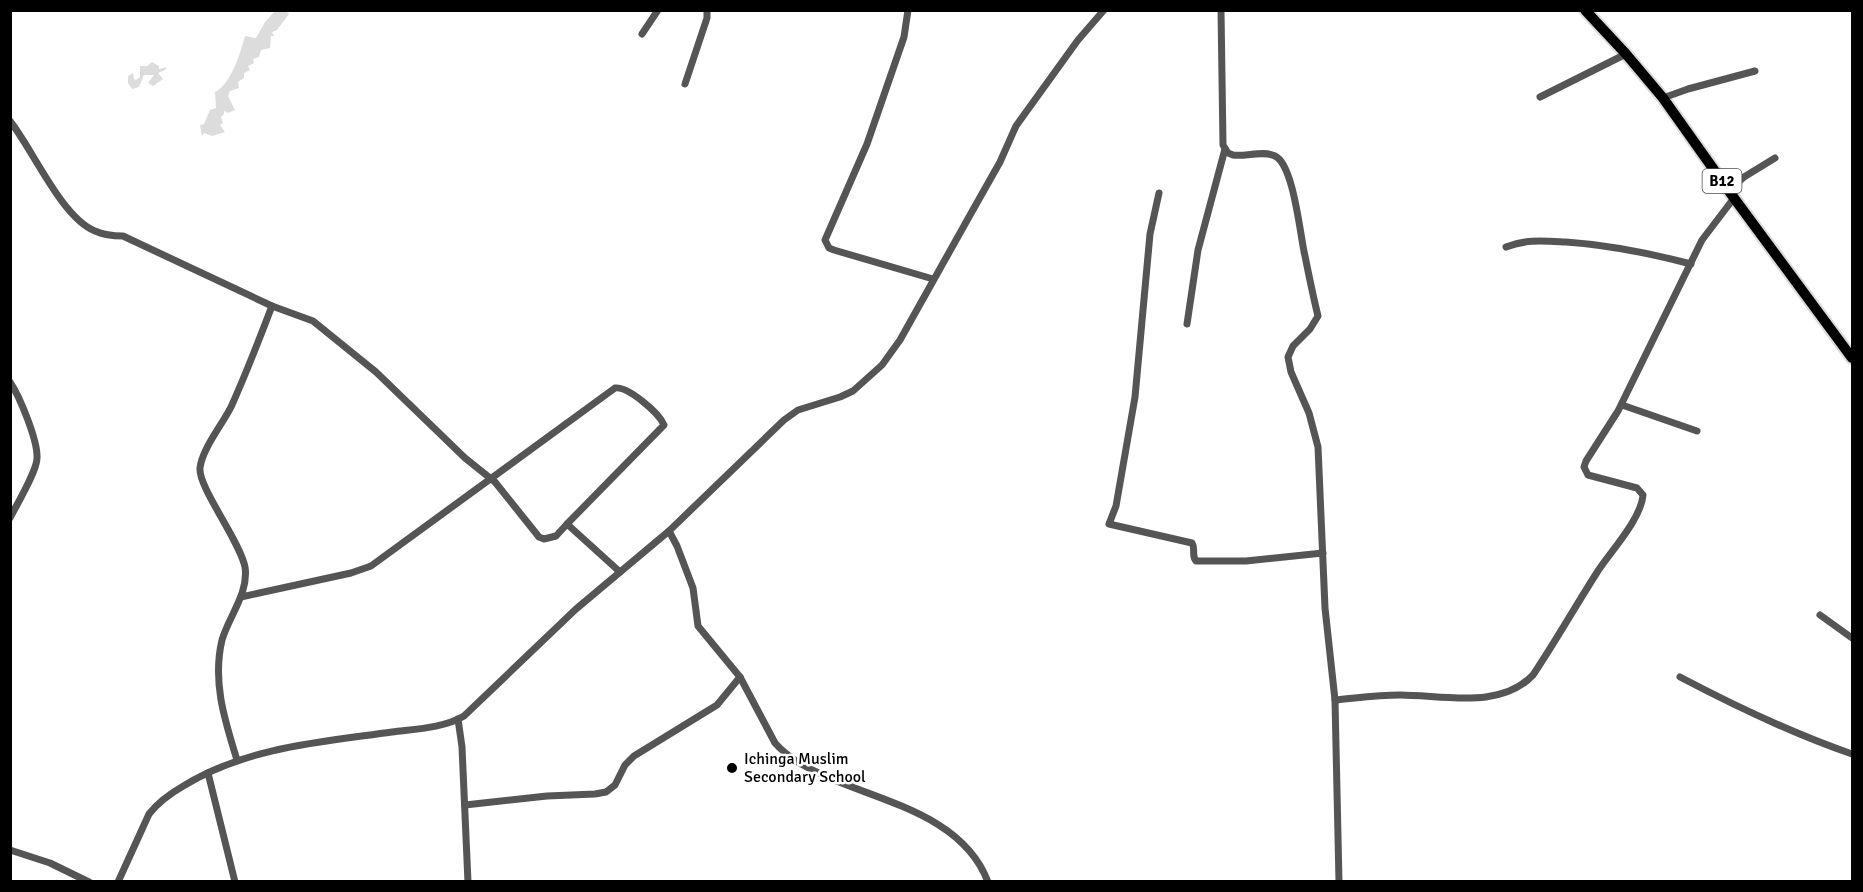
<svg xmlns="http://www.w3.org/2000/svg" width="1863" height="892" font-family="Signika,sans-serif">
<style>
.green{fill:#dcdcdc}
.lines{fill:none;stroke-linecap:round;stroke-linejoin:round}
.trunk-casing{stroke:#dbdbdb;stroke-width:14}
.minor{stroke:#555;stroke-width:7}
.trunk{stroke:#000;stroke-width:10}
.poi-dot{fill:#000;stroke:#fff;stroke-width:2}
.labels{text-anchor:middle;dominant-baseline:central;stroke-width:5;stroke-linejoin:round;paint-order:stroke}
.shield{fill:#fff;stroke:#4c4c4c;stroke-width:1.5}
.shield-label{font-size:15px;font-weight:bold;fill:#000}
.poi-label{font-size:16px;fill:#000;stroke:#fff;text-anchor:start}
</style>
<rect width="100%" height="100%" fill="#fff"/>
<g class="green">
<path d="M275,11H286L289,14L277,30L272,32L274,36H271L270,48L261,50L259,57L253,59L254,63L248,66L250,70L244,73V78L238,82L239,88L230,91L228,96L235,110L228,113L224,111V114L221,117L223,123L220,125L225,132L212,136L204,133L202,136L200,125L204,124L210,110L216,108L215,92C231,84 240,54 245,36L256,38L265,22Z"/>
<polygon points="152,62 159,66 159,69 167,67 165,70 158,73 163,79 153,86 148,83 154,75 144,75 139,87 132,89 128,83 128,76 133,73 134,79 136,80 140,77 140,66 147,66"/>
</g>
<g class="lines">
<g class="trunk-casing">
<polyline id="trunk" points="1585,10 1626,54 1663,98 1734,198 1852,358"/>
</g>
<g class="minor">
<polyline points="908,10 904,37 867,144 825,240 829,248 834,250 933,279"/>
<path d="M1221,10L1223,145L1228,153L1233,155C1246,157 1263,150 1275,156C1294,165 1300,236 1305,256C1309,276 1313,296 1318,316L1310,329L1293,346L1288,357L1291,372L1309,413L1318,447L1325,608L1335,700L1339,882"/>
<polyline points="642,34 658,10"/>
<polyline points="685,84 707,18 707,10"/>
<polyline points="1540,97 1626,54"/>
<polyline points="1663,98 1688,89 1755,71"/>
<path d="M10,121C33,150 62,218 95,231C104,235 113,236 123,236L272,306L313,321L376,372L465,458L495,482L539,537L544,539L556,536L567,524L620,572"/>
<polyline points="1729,190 1744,177 1775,158"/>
<path d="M1159,193L1150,234L1135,397L1116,506L1109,524L1192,543C1196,549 1191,555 1196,561H1246L1323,553"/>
<path d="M1506,247C1525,239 1545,241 1566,242C1609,245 1649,253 1691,264"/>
<polyline points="1187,324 1198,250 1225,149"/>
<path d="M10,382C20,397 38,441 37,458C37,471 17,504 10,518"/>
<polyline points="1622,405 1697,431"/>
<path d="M669,531L677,546L693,588L698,626L740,677L775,743C790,760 811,770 832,779C888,803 964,818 988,882"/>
<path d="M241,597L351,573L371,566L615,388C628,386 659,413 664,425L567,524"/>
<polyline points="1820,615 1852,638"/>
<path d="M1680,677C1737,707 1791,733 1852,754"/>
<path d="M1335,700C1357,698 1378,695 1400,695C1443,695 1500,710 1533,675C1555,642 1575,607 1596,574C1609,553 1641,520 1643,495L1637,488L1588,475L1584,467L1586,461L1618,411L1702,240L1734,198"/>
<polyline points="458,719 462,747 468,882"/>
<path d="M237,760C225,721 212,682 222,640C229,616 249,593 245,567C240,541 198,487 200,468C202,449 222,425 231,407C246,374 259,340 272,306"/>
<polyline points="208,773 235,882"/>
<polyline points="465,805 547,796 595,794 606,792 615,785 625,765 634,756 717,705 740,677"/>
<polyline points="10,850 50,863 89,882"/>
<path d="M118,882L149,814C159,801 171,793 185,785C248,747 321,742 392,732C415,729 444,728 464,716L576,609L669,531L784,420L798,410L840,397L853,391L882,365L900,340L974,208L1000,162L1016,126L1078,40L1104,10"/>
</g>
<use href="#trunk" class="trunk"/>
</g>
<circle class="poi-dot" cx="732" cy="768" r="6"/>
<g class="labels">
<rect class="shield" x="1702.5" y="169" width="39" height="24" rx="4.5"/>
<g class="shield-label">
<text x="1722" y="181">B12</text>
</g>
<g class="poi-label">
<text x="744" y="759">Ichinga Muslim<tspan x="744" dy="18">Secondary School</tspan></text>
</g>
</g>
<rect width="1863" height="892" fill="none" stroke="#000000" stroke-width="24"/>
</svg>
